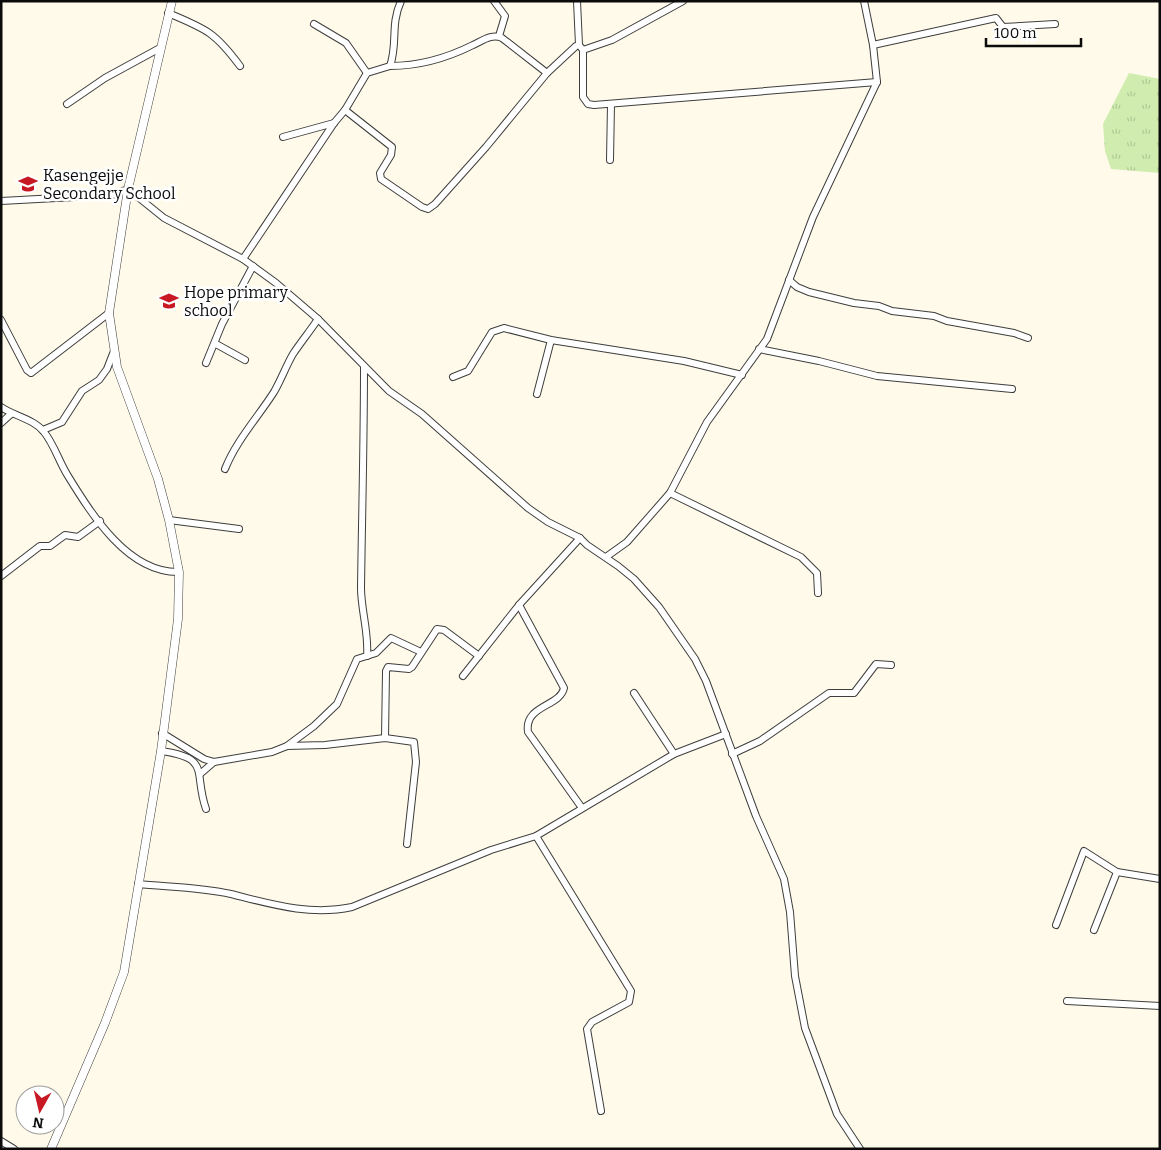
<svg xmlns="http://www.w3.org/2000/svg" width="1161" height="1150" font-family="Bitter,serif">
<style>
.grass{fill:url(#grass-tufts)}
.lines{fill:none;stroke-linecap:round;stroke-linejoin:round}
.minor-casing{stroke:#3e3e3e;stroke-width:8}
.tertiary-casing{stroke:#3e3e3e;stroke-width:9}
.minor{stroke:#fff;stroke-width:6}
.tertiary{stroke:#fff;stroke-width:8}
.labels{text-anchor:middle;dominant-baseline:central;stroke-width:5;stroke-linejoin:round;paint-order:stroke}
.poi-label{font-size:16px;fill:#0b0b0b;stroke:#fff;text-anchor:start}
</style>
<defs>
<pattern id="grass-tufts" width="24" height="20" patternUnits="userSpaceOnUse" patternTransform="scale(1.25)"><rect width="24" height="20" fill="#d0edaf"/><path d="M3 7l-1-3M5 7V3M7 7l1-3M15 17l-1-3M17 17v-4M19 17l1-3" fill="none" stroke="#b1ca95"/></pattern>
</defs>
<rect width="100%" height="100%" fill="#fffae9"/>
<polygon class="grass" points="1129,73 1160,79 1160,173 1111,169 1105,151 1103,124"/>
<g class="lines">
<g class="minor-casing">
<g id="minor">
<polyline points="494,1 505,16 499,36"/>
<polyline points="577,1 579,45"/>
<path d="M168,13C206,29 215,32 240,66"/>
<polyline points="314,24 346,43 367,73"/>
<polyline points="873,45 996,18 1003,27 1055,24"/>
<polyline points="583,50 612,40 683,1"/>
<path d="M390,66C418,66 447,58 473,45C482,41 492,33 502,38L547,73"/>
<polyline points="67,104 105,78 160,48"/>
<polyline points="345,110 392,147 391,155 380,173 381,179 422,207 428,209 435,204 486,147 547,73 576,46 579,45 583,50 583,97 588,104 594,105 877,82"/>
<polyline points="283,137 334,123"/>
<polyline points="610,160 611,104"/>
<polyline points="1,201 112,195 128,189 164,218 243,259 276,283 318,319 389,391 422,414 528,508 548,522 580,538 587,545 618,566 634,579 659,607 695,659 706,681 756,816 784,879 790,912 795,976 805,1028 837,1114 860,1149"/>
<path d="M243,259L334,123L345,110L367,73L390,66C398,44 390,25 401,1"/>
<polyline points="789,280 797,287 809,292 854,303 879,306 892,311 934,316 947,321 1014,333 1028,338"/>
<polyline points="1,320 27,370 31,373 109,313"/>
<polyline points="216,344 245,360"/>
<polyline points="759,349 819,361 877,376 1012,389"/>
<polyline points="206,363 222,324 253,266"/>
<path d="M364,367C364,441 362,514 361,588C361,610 369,633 367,656"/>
<polyline points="453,377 468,371 492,332 504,328 551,340 684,361 742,375"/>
<polyline points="537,394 551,340"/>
<path d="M1,407C14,416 34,419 44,432C54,444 59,462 68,476C92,515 128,573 179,572"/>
<polyline points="1,423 11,414"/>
<polyline points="43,430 62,422 82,391 99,380 107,369 114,351"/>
<path d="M225,469C236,441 258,417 274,392C281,380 286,366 293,354C301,342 310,331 318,319"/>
<polyline points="670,493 801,557 817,573 818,593"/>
<polyline points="169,520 239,529"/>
<path d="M580,538L519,605L564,688C560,707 524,705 528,732L582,808"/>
<polyline points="606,557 627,542 670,493 707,422 767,339 813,217 877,82 873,45 864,1"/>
<polyline points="1,576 40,546 50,546 65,535 78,537 100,521"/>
<polyline points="463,676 519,605"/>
<polyline points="634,693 674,754"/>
<polyline points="162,733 204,759 214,762 272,752 287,746 325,745 385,738 414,742 416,762 407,844"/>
<polyline points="385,738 386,671 388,667 409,669 412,667 437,629 444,630 479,656"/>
<polyline points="287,746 314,726 337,704 357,659 376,653 391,638 421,652"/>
<path d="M161,751C212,758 193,772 206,809"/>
<polyline points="732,754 760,741 829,693 854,693 876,664 891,665"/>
<polyline points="200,774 214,762"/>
<polyline points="536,836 631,991 629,1002 592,1022 587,1029 601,1111"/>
<path d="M138,884C169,887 201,887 231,894C271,904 310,916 352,907L491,850L536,836L674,754L726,734"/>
<polyline points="1056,925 1084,851 1117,872 1160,879"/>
<polyline points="1094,930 1117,872"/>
<polyline points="1067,1001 1160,1006"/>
<polyline points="1,1141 14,1149"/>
</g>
</g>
<g class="tertiary-casing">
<polyline id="tertiary" points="51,1149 105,1023 124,972 161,751 178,619 179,572 169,520 158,479 117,367 109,313 128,189 172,1"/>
</g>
<use href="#minor" class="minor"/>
<use href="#tertiary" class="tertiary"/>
</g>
<defs>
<g id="school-bare" transform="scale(1.5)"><path d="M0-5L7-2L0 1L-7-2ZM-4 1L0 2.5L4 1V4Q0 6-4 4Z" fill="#c71823" stroke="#fff" stroke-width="2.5" paint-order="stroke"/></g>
</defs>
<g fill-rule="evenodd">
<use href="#school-bare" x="28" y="184"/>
<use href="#school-bare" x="169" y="301"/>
</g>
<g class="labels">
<g class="poi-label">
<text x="43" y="175">Kasengejje<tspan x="43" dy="18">Secondary School</tspan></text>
<text x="184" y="292">Hope primary<tspan x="184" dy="18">school</tspan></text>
</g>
</g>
<rect width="1161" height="1150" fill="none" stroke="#0b0b0b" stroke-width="5"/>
<g transform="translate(40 1110) rotate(188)"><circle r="24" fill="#ffffff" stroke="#9d9d9d"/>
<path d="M0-4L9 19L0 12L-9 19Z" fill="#c71823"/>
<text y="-8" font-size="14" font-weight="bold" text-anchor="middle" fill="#0b0b0b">N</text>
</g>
<path d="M986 38v8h95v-8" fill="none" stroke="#0b0b0b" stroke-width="2.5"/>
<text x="994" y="38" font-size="15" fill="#0b0b0b" stroke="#ffffff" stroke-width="4" paint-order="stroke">100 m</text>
</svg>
